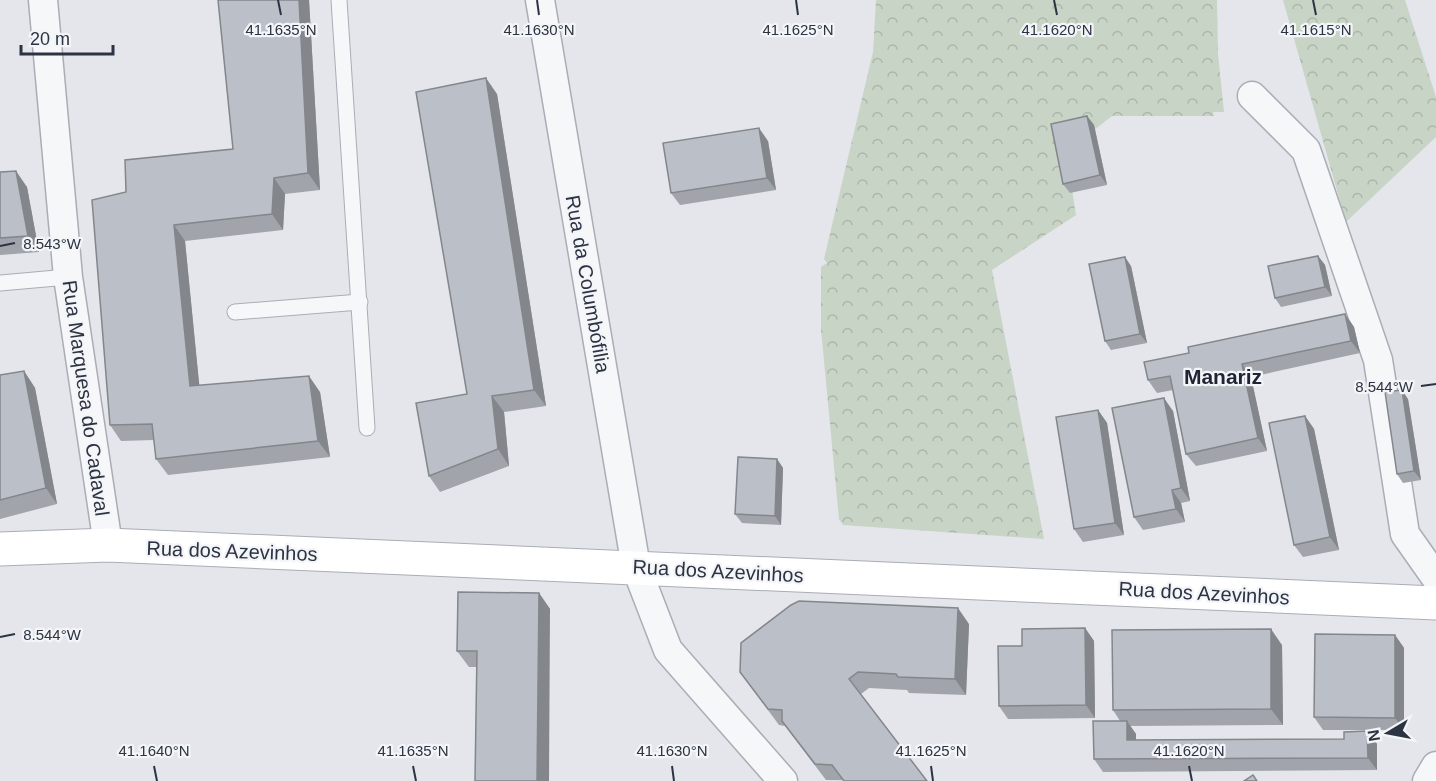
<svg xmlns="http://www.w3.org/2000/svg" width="1436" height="781" font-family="Helvetica,sans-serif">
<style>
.forest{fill:url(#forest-crowns)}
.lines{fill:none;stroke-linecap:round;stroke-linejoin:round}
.lane-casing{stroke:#a9adb5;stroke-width:17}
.street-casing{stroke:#a9adb5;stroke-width:31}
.secondary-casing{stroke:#a9adb5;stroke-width:35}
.lane{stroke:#f6f7f9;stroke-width:15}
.street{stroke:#f6f7f9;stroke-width:28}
.secondary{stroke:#fff;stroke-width:33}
.wall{fill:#a1a4ab}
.shaded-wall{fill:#83868b}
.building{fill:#bbbfc7;stroke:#83868b;stroke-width:1.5}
.ticks{fill:none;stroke:#2c3342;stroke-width:2}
.labels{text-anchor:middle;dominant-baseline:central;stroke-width:4.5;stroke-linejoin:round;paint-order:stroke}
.street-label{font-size:20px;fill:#2c3342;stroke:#f3f5f8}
.neighbourhood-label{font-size:21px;font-weight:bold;fill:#1e2433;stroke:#f3f5f8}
.ticks-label{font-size:15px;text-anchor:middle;fill:#2c3342;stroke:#f3f5f8;stroke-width:4.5;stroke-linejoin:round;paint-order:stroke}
</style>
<defs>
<pattern id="forest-crowns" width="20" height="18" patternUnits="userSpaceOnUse" patternTransform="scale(1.5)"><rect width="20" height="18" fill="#c8d4c5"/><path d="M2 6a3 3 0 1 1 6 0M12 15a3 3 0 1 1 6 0" fill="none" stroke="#acb6aa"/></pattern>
</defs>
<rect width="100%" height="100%" fill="#e4e6eb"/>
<g class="forest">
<polygon points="876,0 1217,0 1218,54 1224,112 1213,112 1214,116 1112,116 1066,152 1076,215 992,270 1044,539 843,525 839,519 821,329 821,267 827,263 824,259 873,52"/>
<polygon points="1283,0 1405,0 1436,97 1436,137 1346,222"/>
</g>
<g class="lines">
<g class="lane-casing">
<g id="lane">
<polyline points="339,0 367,428"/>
<polyline points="0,283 68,277"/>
<polyline points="235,312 360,302"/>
</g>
</g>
<g class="street-casing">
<g id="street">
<polyline points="43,0 68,277 108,545"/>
<polyline points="540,0 636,567 668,650 783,781"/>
<polyline points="1252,96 1306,150 1378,360 1405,534 1436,578"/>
<polyline points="1427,781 1436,766"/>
</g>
</g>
<g class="secondary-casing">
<polyline id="secondary" points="0,549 108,545 1436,603"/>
</g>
<use href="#lane" class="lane"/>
<use href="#street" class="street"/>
<use href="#secondary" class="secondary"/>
</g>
<g class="wall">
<polygon points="218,0 309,0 320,190 285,194 283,230 185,241 199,385 320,392 330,457 168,475 156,459 154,440 121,441 110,425 126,192 233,149"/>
<polygon points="497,94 546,406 504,412 509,466 440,492 429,476 467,394"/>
<polygon points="1087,116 1094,125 1107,185 1070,193 1063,184"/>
<polygon points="768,141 776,190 680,205 671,193"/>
<polygon points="0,172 27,187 39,252 0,255"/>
<polygon points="1318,256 1325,265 1332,296 1281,307 1275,298"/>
<polygon points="1131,266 1147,343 1111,350 1105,341"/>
<polygon points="1345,314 1354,327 1360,353 1251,377 1267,451 1196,466 1186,454 1173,390 1157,393 1148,380 1189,353"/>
<polygon points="24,371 35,388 57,504 0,519 0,375"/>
<polygon points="1408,399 1421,480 1403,483 1397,474"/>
<polygon points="1098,410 1107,423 1124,535 1083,542 1074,529"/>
<polygon points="1173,411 1190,501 1181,503 1185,522 1143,530 1134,517"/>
<polygon points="1305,416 1314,429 1339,550 1303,557 1294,545"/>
<polygon points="777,459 783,468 781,525 742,523 735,514"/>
<polygon points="539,593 550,609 476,667 469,667 457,651"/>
<polygon points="969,624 966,695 909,693 907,690 869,688 861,694 927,781 826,780 785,726 779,725 740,672"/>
<polygon points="1085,628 1094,641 1095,718 1008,719 999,706 1022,646"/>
<polygon points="1395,635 1404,648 1404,730 1323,730 1314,717"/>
<polygon points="1282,645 1283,725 1130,726 1136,734 1136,740 1344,739 1367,731 1377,744 1377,770 1103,772 1094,759 1120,721 1113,710"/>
</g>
<g class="shaded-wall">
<polygon points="299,0 309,0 320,190 308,173"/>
<polygon points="486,78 497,94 546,406 534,390"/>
<polygon points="1087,116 1094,125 1107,185 1100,175"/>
<polygon points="759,128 768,141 776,190 767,178"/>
<polygon points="16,171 27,187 39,252 28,236"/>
<polygon points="274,178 285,194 283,230 272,214"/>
<polygon points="174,225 185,241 201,402 190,386"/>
<polygon points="1318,256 1325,265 1332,296 1325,287"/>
<polygon points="1125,257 1131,266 1147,343 1140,334"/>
<polygon points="1345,314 1354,327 1360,353 1351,341"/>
<polygon points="1242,364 1251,377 1267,451 1258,438"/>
<polygon points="24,371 35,388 57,504 46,488"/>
<polygon points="309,376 320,392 330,457 318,441"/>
<polygon points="1402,390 1408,399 1421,480 1414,471"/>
<polygon points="492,396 504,412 509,466 498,449"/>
<polygon points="1164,398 1173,411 1190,501 1181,488"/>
<polygon points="1098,410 1107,423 1124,535 1115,523"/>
<polygon points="1305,416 1314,429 1339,550 1330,537"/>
<polygon points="777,459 783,468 781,525 775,516"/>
<polygon points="1172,490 1181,503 1185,522 1176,509"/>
<polygon points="539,593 550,609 549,781 537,781"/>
<polygon points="958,608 969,624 966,695 955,679"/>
<polygon points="1085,628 1094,641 1095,718 1086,705"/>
<polygon points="1271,629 1282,645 1283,725 1271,709"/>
<polygon points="1395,635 1404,648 1404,730 1395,718"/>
<polygon points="1127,721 1136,734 1136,753 1127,740"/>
<polygon points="1367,731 1377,744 1377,770 1368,758"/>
</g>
<g class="building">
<polygon points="218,0 299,0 308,173 274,178 272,214 174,225 190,386 309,376 318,441 156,459 152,424 110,425 92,200 126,192 125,160 233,149"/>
<polygon points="486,78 534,390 492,396 498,449 429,476 416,403 467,394 416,92"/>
<polygon points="1087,116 1100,175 1063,184 1051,124"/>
<polygon points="759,128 767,178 671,193 663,143"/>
<polygon points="16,171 28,236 0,238 0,172"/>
<polygon points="1318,256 1325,287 1275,298 1268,266"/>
<polygon points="1125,257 1140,334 1105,341 1089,264"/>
<polygon points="1345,314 1351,341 1242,364 1258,438 1186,454 1170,376 1148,380 1144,362 1189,353 1188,347"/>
<polygon points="24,371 46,488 0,500 0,375"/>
<polygon points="1402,390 1414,471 1397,474 1385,392"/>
<polygon points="1164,398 1181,488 1172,490 1176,509 1134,517 1112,408"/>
<polygon points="1098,410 1115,523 1074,529 1056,417"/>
<polygon points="1305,416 1330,537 1294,545 1269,423"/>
<polygon points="738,457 777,459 775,516 735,514"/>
<polygon points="458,592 539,593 537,781 475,781 477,651 457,651"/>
<polygon points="799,601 958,608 955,679 898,677 896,674 858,672 849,679 927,781 844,781 832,765 815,764 782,721 782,710 768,709 740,672 741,643 791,605"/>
<polygon points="1085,628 1086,705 999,706 998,646 1022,646 1022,629"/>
<polygon points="1271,629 1271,709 1113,710 1112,630"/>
<polygon points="1315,634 1395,635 1395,718 1314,717"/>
<polygon points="1093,721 1127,721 1127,740 1344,739 1344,732 1367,731 1368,758 1094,759"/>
<polygon points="1253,775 1257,781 1244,781"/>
</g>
<path class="ticks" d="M278,0L281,15M537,0L539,15M796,0L798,15M1054,0L1057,15M1313,0L1316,15M0,246L15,243M1421,386L1436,384M0,637L15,634M154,766L157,781M413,766L416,781M672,766L674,781M931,766L933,781M1189,766L1192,781"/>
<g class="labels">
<g class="street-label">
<text transform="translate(588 284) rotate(80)">Rua da Columbófilia</text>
<text transform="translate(86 398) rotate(82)">Rua Marquesa do Cadaval</text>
<text transform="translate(232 551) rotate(2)">Rua dos Azevinhos</text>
<text transform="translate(718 571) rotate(3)">Rua dos Azevinhos</text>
<text transform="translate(1204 593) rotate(3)">Rua dos Azevinhos</text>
</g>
<g class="neighbourhood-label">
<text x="1223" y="376">Manariz</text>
</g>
</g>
<g class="ticks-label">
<text x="281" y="35">41.1635°N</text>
<text x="539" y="35">41.1630°N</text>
<text x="798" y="35">41.1625°N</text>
<text x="1057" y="35">41.1620°N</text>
<text x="1316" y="35">41.1615°N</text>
<text x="52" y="249">8.543°W</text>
<text x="1384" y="392">8.544°W</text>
<text x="52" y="640">8.544°W</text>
<text x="154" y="756">41.1640°N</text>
<text x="413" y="756">41.1635°N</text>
<text x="672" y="756">41.1630°N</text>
<text x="931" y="756">41.1625°N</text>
<text x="1189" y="756">41.1620°N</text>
</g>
<g transform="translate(1388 733) rotate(260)" stroke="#f3f5f8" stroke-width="4.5" paint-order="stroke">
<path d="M0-4.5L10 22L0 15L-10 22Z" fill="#2c3342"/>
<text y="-9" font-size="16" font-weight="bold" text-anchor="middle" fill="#2c3342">N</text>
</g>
<path d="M21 45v9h92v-9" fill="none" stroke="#2c3342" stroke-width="3"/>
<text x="30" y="45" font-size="18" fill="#2c3342" stroke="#f3f5f8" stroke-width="4.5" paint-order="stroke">20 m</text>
</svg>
